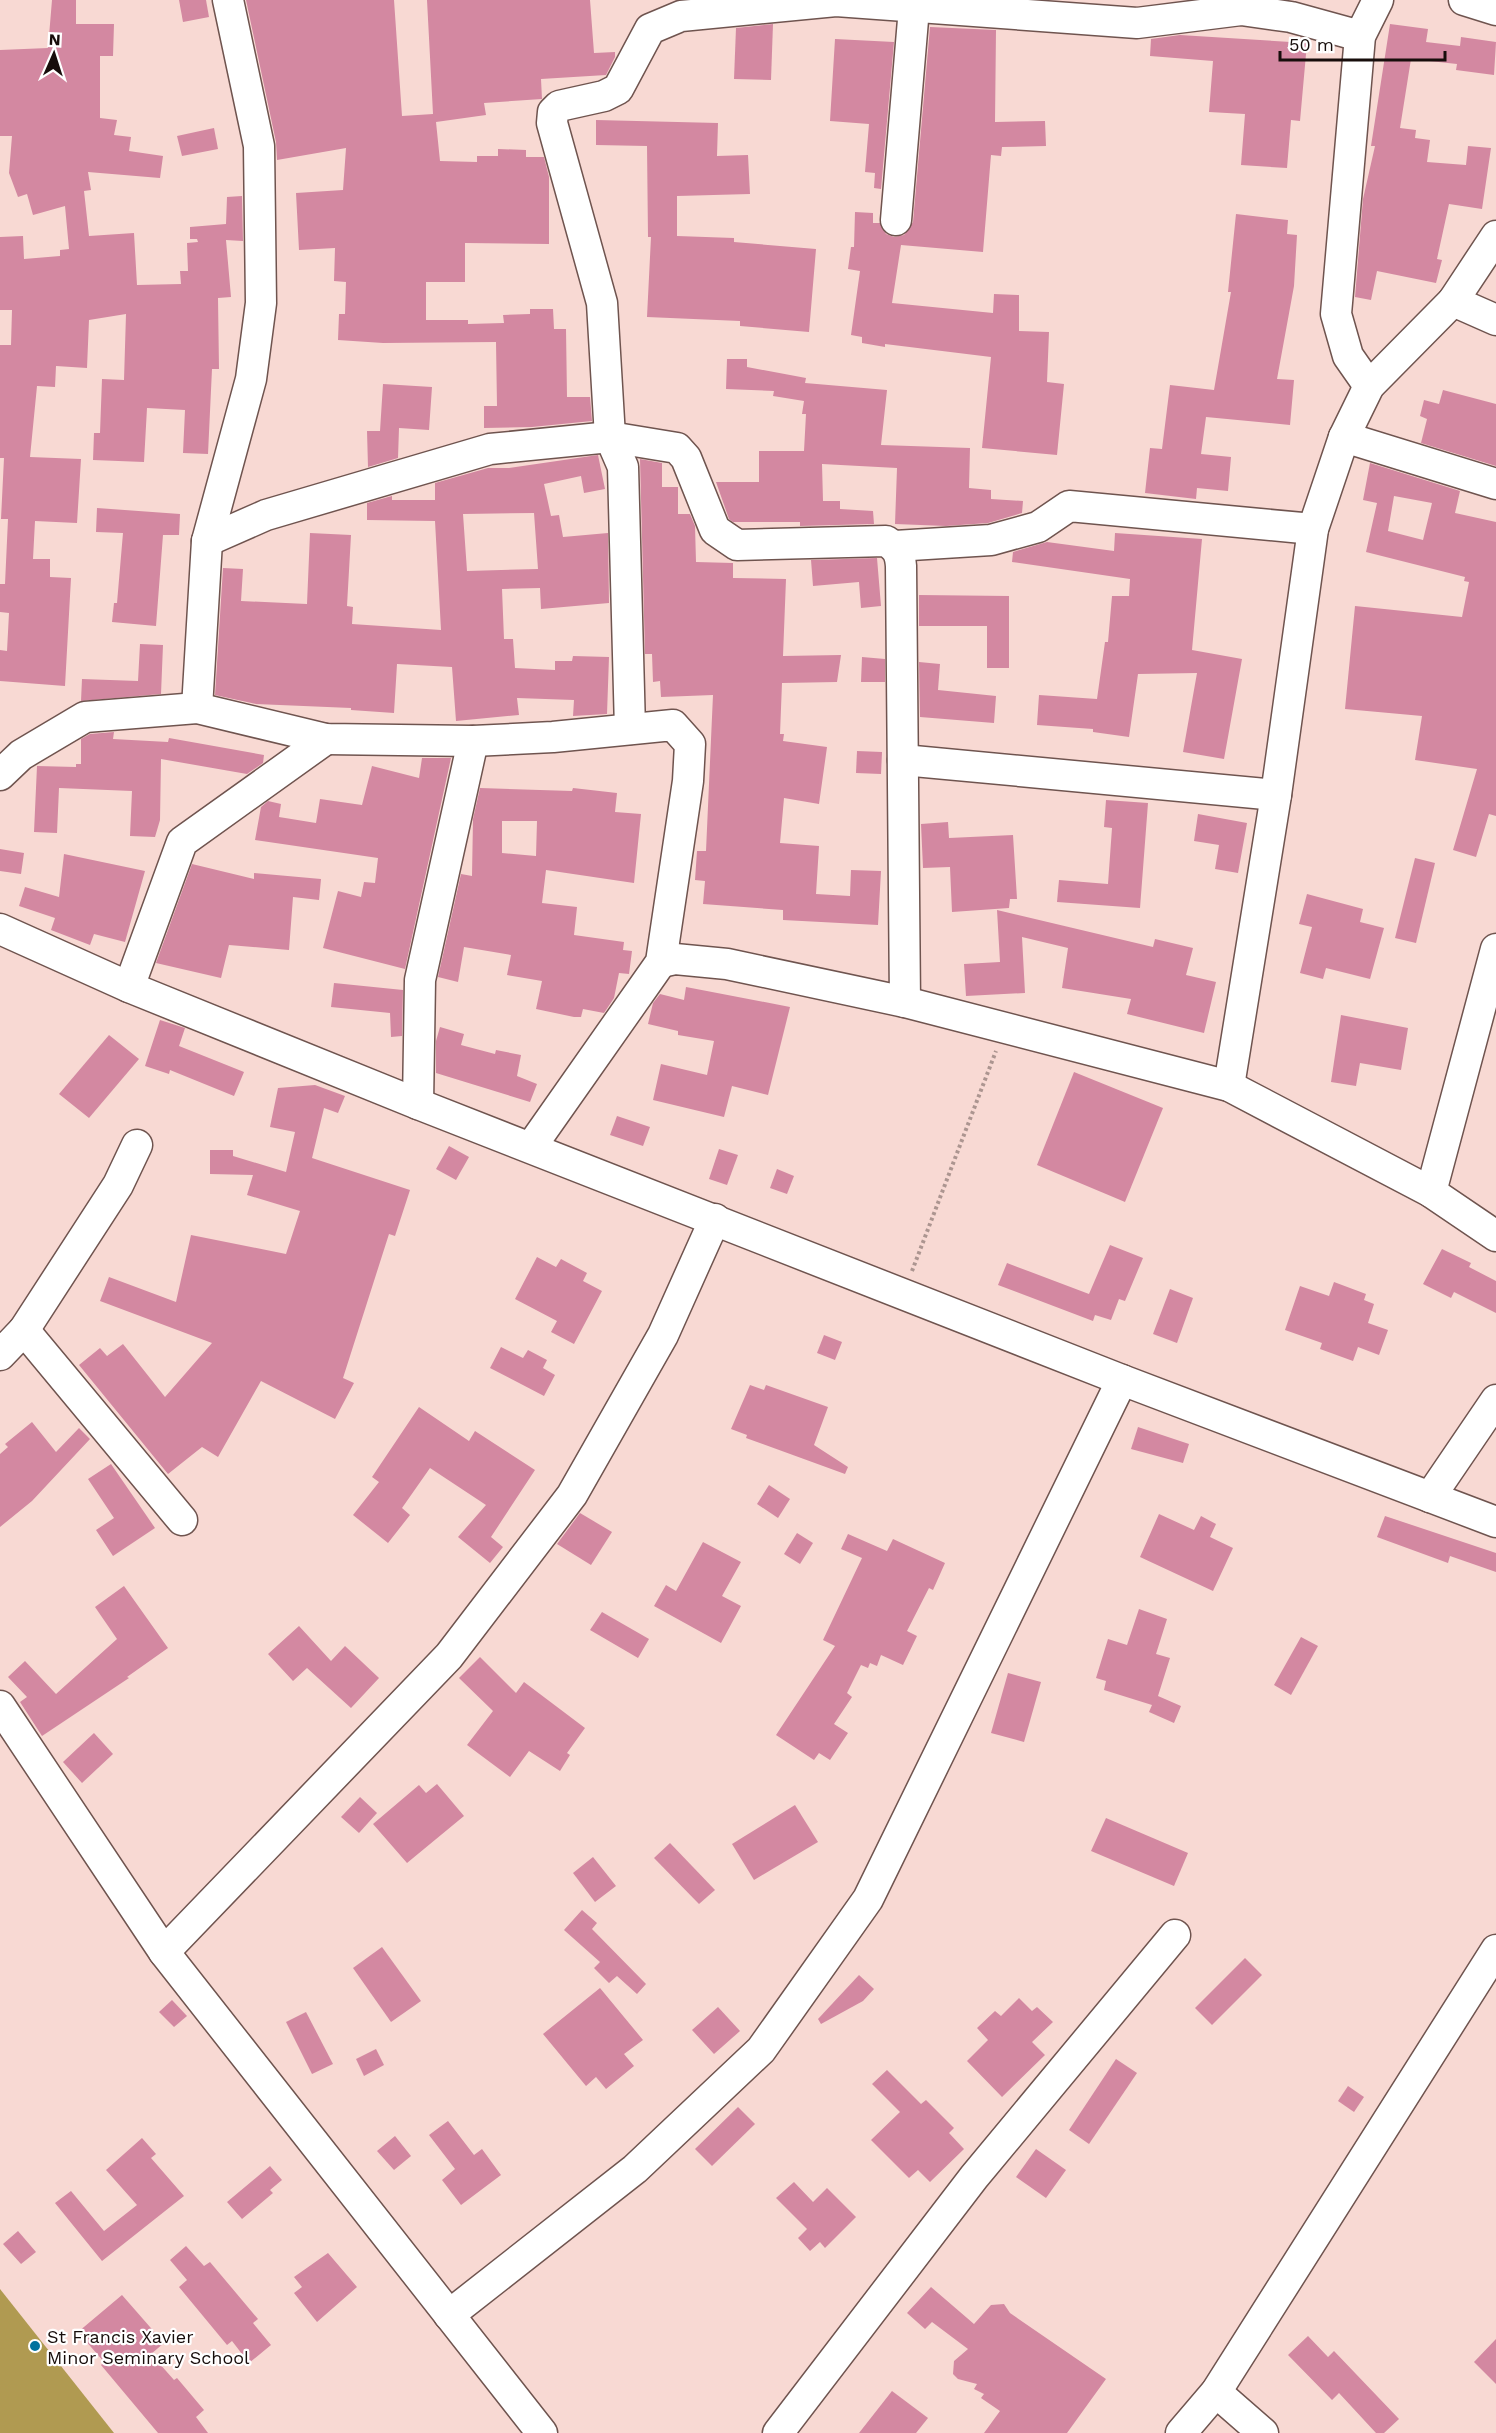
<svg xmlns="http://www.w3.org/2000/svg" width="1496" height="2433" font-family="'Work Sans',sans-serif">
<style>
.forest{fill:#b09a51}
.building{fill:#d388a1;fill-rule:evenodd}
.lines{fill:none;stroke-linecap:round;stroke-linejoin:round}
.minor-casing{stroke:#6f544f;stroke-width:33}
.path{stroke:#ac9590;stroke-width:4;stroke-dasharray:3 3;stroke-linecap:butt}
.minor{stroke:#fff;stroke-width:30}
.poi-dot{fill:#02739e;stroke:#fff;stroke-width:2}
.labels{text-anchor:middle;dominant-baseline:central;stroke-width:4.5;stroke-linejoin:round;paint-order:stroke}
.poi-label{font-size:18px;fill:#170d0b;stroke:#fff;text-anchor:start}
</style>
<rect width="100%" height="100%" fill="#f8d9d3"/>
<polygon class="forest" points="0,2289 114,2433 0,2433"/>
<g class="building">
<polygon points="52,0 76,0 76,24 114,24 113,56 100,56 100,118 117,120 114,135 131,137 129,151 163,156 160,178 88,172 91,190 84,191 89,236 134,233 137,285 181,284 180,271 188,271 187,243 198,242 197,239 190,239 190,227 226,224 227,197 242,196 243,241 226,240 231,297 218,298 219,369 212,369 208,454 183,453 185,410 147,408 144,462 93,460 94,433 100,433 102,379 124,380 126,314 89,320 87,368 56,366 55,387 37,386 30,457 81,459 77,523 35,521 33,559 50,559 50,577 71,578 65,686 0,681 0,650 7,651 9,613 0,612 0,584 5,584 8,519 1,519 4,458 0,458 0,345 11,345 12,310 0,310 0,237 23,236 24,259 60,256 60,250 69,249 65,206 33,215 27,194 18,197 9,173 12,136 0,136 0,50 48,48"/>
<polygon points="179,0 206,0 209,17 183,22"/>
<polygon points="246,0 394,0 402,116 433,114 427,0 590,0 594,53 615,52 615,57 606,75 541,79 542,99 484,103 486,115 436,122 440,161 477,162 477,156 498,156 498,149 526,150 526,157 544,157 549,177 549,244 465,243 465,282 426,282 426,320 468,320 468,324 504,323 503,315 530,314 530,309 553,309 554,329 566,329 567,397 590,397 592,421 532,427 484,428 484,406 497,406 496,342 383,343 338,340 339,314 345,314 346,282 334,281 335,248 299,250 296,193 343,190 346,148 277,160 276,142"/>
<polygon points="773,24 771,80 734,79 736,28"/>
<polygon points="1390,24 1428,29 1426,42 1460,46 1461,37 1496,42 1494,75 1456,70 1457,64 1411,59 1400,128 1416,130 1415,138 1430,140 1427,162 1466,165 1468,146 1491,148 1482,209 1449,204 1437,259 1442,260 1436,283 1377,271 1371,300 1355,297 1363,199 1375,146 1371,146"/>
<polygon points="930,27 996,30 995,122 1045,121 1046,146 1002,147 1001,156 991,155 983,252 901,245 892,303 993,313 994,294 1019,295 1019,331 1049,332 1047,382 1064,384 1057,455 982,448 991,357 885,344 885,347 862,343 862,337 851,335 860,271 848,269 851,247 854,247 855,212 873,213 873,223 880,223 886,234 894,237 904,235 913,222"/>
<polygon points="1180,35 1307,43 1300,121 1291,120 1287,168 1241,165 1245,114 1209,112 1213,61 1150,56 1151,39"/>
<polygon points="835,39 894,42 881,189 874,188 875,173 865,172 869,124 830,121"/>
<polygon points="596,120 718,123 717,156 748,155 750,194 677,196 677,236 734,238 734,242 816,249 809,332 740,326 740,321 647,317 651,237 648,237 647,146 596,145"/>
<polygon points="214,128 218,149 182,156 177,136"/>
<polygon points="1236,214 1288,220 1287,234 1297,235 1294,286 1277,379 1294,380 1290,425 1206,417 1201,454 1231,457 1228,491 1197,488 1196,499 1145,493 1150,448 1162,449 1170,385 1214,390 1231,292 1228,292"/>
<polygon points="727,359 747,359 747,367 806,378 805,383 887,390 881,445 970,448 969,488 991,490 991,499 1023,501 1022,513 988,523 946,526 895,524 897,468 822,464 823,501 840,501 840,509 873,511 874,524 800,526 800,522 733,522 729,519 716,482 759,482 759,451 804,451 806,414 802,414 804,401 773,396 774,391 726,389"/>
<polygon points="383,384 432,387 429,430 399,428 398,458 368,467 367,431 380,431"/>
<polygon points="1443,390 1496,404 1496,466 1421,443 1427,419 1420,416 1424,400 1439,404"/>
<path d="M598,455L605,489L584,493L581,476L544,484L551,516L559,515L563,537L608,533L609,603L541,609L540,588L502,589L504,639H513L515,668L555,670V661H572L573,656L609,657L607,714L573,716L574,700L517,698L519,715L456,721L452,667L397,664L394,713L351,710V708L256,704L215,695L223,568L243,569L241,601L307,604L310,533L351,535L347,606L353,607L352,624L441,630L435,521L367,520V503L392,496V500H435V483L488,468H509ZM534,513L538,569L467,571L463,514Z"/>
<polygon points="640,459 662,463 662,487 678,487 678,514 690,514 695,526 696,562 733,563 733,578 786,579 783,656 841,655 837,682 782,683 780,734 784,734 783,741 827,747 819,804 784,798 780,843 819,846 816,894 850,896 851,870 881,871 878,925 783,920 783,910 703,904 705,881 695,880 697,851 706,851 713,695 661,697 660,681 653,682 652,654 645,654"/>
<path d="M1370,463L1460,491L1455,513L1496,522V816L1489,814L1476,857L1453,850L1477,769L1415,760L1422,716L1345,709L1355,606L1462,617L1469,582L1464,581L1465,577L1366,552L1377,503L1363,500ZM1394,496L1432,503L1423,540L1388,531Z"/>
<polygon points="97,508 180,514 179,535 163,535 156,626 112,622 114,603 117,603 123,533 96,532"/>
<polygon points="1115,533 1202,539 1192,650 1242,659 1224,759 1183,752 1197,673 1138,674 1129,737 1093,732 1093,729 1037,725 1039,695 1097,699 1105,642 1108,642 1112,596 1129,596 1130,579 1012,562 1013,552 1047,542 1114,551"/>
<polygon points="877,558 881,606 861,608 859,582 813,586 811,560"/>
<polygon points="919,595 1009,596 1009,668 987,668 987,626 919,626"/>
<polygon points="140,644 163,645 161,694 81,701 82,679 138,681"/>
<polygon points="862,657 885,659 885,682 861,682"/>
<polygon points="919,662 940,664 938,690 996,696 994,723 920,717"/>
<polygon points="114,732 113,739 168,742 169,738 264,755 263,763 247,774 161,759 160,820 155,837 130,836 132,791 59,788 57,833 34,832 37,766 76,767 76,764 81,764 81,739 90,734"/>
<polygon points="857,751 882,752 881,774 856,773"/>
<polygon points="422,758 451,758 405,969 323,948 338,891 361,897 364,882 375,883 378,858 255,840 261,807 268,801 281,804 279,817 316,823 320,799 362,805 372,766 419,778"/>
<path d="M480,788L572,791L573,788L617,793L615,812L641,814L634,883L546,870L542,903L577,907L574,935L624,942L623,950L632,951L629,974L619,973L614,998L604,1013L583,1009L581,1017H574L536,1009L542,981L507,975L511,955L464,947L458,982L438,977L461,874L472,876L473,819ZM502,821H537L536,856L502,853Z"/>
<polygon points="1106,800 1148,803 1140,908 1057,902 1059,880 1108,884 1112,828 1104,827"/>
<polygon points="1198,814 1247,823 1238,873 1215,869 1219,845 1194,841"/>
<polygon points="948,822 949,838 1013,835 1017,899 1010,899 1009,908 952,912 950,867 923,868 921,824"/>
<polygon points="0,849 24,853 21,874 0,871"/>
<polygon points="64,854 145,871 125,942 94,934 90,945 51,930 55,918 19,906 25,887 59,897"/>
<polygon points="1415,858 1435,863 1416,943 1395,938"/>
<polygon points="192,864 254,879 254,873 321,879 319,900 293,897 289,950 229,945 221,978 156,963"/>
<polygon points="1307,894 1363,909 1360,922 1384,928 1370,979 1326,968 1323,979 1300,973 1312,927 1299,924"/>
<polygon points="997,910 1153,947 1155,939 1193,948 1186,975 1216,982 1204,1033 1127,1014 1131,999 1062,988 1068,948 1022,937 1025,993 966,996 964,964 1000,962"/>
<polygon points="334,983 403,990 402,1036 391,1037 390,1013 331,1007"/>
<polygon points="686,987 790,1007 768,1095 732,1086 724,1117 653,1100 661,1064 707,1075 714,1041 678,1035 678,1031 648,1024 653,1003 660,994 684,1000"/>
<polygon points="1341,1015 1408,1028 1401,1070 1360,1063 1356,1086 1331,1082"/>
<polygon points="160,1020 185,1028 179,1046 244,1072 234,1096 170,1070 169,1074 145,1066"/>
<polygon points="440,1027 464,1034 461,1045 495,1054 496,1050 521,1055 517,1076 537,1084 530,1102 436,1073 436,1041"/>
<polygon points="109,1035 139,1059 89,1118 59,1094"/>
<polygon points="1074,1072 1163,1108 1125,1202 1037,1165"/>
<polygon points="315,1085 345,1096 338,1113 324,1108 312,1158 410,1190 395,1236 389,1234 343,1378 354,1383 335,1419 261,1381 218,1457 202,1447 168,1474 79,1365 100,1348 107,1356 123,1344 165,1397 212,1343 100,1301 109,1277 176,1302 191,1235 286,1254 300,1211 247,1195 253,1175 210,1174 210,1150 233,1150 233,1156 286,1172 295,1132 270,1127 278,1088"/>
<polygon points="617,1116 650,1127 643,1146 610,1135"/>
<polygon points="449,1146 469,1157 456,1180 436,1169"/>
<polygon points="719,1149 738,1155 727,1185 709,1179"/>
<polygon points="777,1169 794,1176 787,1194 770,1188"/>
<polygon points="1110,1245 1143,1258 1125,1301 1119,1299 1111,1320 1095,1315 1093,1321 998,1285 1007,1263 1089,1294"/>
<polygon points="1442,1249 1471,1263 1469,1267 1496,1281 1496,1313 1454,1292 1451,1298 1423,1284"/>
<polygon points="537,1257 556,1267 561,1259 587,1273 583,1281 602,1291 574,1344 551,1332 557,1321 515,1299"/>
<polygon points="1334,1282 1366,1294 1364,1300 1374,1304 1368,1323 1388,1330 1379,1355 1358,1347 1353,1361 1320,1349 1322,1343 1285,1330 1300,1286 1329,1296"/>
<polygon points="1170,1289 1193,1298 1177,1343 1153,1334"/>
<polygon points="824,1335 842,1342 835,1360 817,1353"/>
<polygon points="501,1347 523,1358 528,1350 547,1360 543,1368 555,1375 544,1396 490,1368"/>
<polygon points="750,1385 764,1390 766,1385 828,1407 814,1445 848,1467 845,1474 746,1438 747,1435 731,1429"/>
<polygon points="419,1407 469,1441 475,1431 535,1470 491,1537 503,1547 490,1563 458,1537 486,1505 430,1468 402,1508 410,1515 388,1543 353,1515 379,1482 372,1477"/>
<polygon points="32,1422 56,1452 79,1428 90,1439 32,1501 0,1527 0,1454 8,1447 5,1444"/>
<polygon points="1138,1427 1189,1444 1183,1463 1131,1449"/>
<polygon points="111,1464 155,1528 113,1556 96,1530 114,1518 88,1479"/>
<polygon points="769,1485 790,1499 778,1518 757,1504"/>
<polygon points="580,1513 612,1532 591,1565 557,1544"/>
<polygon points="1159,1514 1194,1530 1201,1516 1216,1524 1210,1537 1233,1548 1213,1591 1140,1557"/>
<polygon points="1385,1516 1496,1553 1496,1572 1450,1556 1448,1563 1377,1537"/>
<polygon points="797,1533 813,1543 800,1564 784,1554"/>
<polygon points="848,1534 887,1551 893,1539 945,1563 933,1590 929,1588 907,1631 917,1636 903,1665 881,1655 877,1666 870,1663 868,1668 861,1665 847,1693 852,1697 834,1724 848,1733 830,1760 819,1753 814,1760 776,1735 835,1646 823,1640 862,1558 841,1549"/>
<polygon points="703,1542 741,1562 722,1596 741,1606 721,1643 654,1606 666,1585 676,1591"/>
<polygon points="124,1586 168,1648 127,1677 129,1678 42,1736 20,1702 27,1697 8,1677 25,1661 56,1694 117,1639 95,1607"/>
<polygon points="1139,1609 1167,1619 1156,1654 1170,1658 1158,1696 1181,1706 1174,1723 1149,1712 1152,1705 1104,1690 1106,1681 1096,1678 1108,1639 1127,1645"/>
<polygon points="602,1612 649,1639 638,1658 590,1630"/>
<polygon points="299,1626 331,1661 345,1646 379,1678 351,1708 307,1668 293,1681 268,1654"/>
<polygon points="1301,1637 1318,1646 1291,1695 1274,1685"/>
<polygon points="480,1657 516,1693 524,1682 585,1728 567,1753 570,1755 560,1771 529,1751 510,1777 467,1745 493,1711 459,1678"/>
<polygon points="1008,1673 1041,1682 1024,1742 991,1733"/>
<polygon points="94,1733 113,1754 82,1783 63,1762"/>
<polygon points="437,1784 464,1816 407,1863 373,1824 419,1785 426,1793"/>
<polygon points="360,1797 377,1813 359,1833 341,1817"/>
<polygon points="795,1805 818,1842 754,1880 732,1844"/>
<polygon points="1106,1818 1188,1853 1174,1886 1091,1851"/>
<polygon points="670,1843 715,1890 699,1904 654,1858"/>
<polygon points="593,1857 616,1886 595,1902 573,1873"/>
<polygon points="582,1910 597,1923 592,1929 646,1984 637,1994 617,1976 609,1983 594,1968 600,1962 564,1930"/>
<polygon points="382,1947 421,2001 391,2022 353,1968"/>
<polygon points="1245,1958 1262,1975 1212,2025 1195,2008"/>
<polygon points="859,1975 874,1989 863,2001 821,2024 818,2019"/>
<polygon points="600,1988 643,2040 624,2054 634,2066 606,2089 596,2077 586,2086 543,2034"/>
<polygon points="1019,1998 1032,2011 1037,2007 1053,2022 1032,2042 1045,2055 1002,2097 967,2061 988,2040 977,2028 995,2011 1001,2016"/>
<polygon points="172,2000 187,2016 174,2027 159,2012"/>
<polygon points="718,2007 740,2031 714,2054 692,2030"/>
<polygon points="306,2012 333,2064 312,2074 286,2022"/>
<polygon points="376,2049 384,2065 364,2076 356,2059"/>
<polygon points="1116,2059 1137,2073 1089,2144 1069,2130"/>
<polygon points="887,2070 921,2104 926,2100 954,2128 949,2133 964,2149 930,2182 918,2170 909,2178 871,2140 900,2112 872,2084"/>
<polygon points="1348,2086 1364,2097 1354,2112 1338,2101"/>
<polygon points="738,2107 755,2124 712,2166 695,2149"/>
<polygon points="448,2121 474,2155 482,2149 501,2175 461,2205 442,2180 455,2169 429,2135"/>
<polygon points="395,2136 411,2156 394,2170 377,2151"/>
<polygon points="142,2138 156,2154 151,2158 184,2196 102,2261 55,2203 71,2191 104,2231 137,2205 106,2170"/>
<polygon points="1036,2149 1066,2170 1046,2198 1016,2177"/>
<polygon points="270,2166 282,2180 270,2190 273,2193 242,2219 227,2202"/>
<polygon points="794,2182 813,2202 827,2188 856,2217 825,2248 820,2242 810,2251 798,2238 807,2229 776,2198"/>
<polygon points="18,2231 36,2252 21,2264 3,2244"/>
<polygon points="186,2246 204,2266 210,2262 258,2319 253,2323 271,2345 249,2363 232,2341 227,2345 179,2287 187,2280 170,2260"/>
<polygon points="328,2253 357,2287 317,2322 294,2293 302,2287 294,2277"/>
<polygon points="931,2287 974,2324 991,2305 1004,2304 1010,2313 1106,2379 1067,2433 984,2433 1000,2411 981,2398 984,2394 974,2389 977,2384 958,2379 953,2374 954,2361 968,2349 932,2322 925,2329 907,2313"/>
<polygon points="122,2295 164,2343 151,2354 174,2380 177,2378 204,2410 196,2417 208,2433 158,2433 101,2365 104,2362 78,2332"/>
<polygon points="1308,2336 1328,2357 1334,2351 1399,2419 1384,2433 1376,2433 1339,2393 1332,2400 1288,2355"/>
<polygon points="1496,2339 1496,2384 1474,2362"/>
<polygon points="892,2391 928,2418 916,2433 859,2433"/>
</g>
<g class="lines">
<g class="minor-casing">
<g id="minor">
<polyline points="1464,0 1496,10"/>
<polyline points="896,220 914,8"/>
<polyline points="1453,301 1496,320"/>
<polyline points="1369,386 1348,356 1336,314 1360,36 1378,0"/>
<polyline points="1344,437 1496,484"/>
<path d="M207,541L266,515L490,449L610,437L677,448L686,458L715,530L737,545L886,541C897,548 900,553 901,566L905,1002"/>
<polyline points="895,546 991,540 1038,527 1069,506 1313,529"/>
<polyline points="197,708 207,541 251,379 261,303 259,146 228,0"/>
<polyline points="630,729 623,467 610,437 602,303 552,123 553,112 559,106 604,96 618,89 650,29 681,16 836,1 1137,23 1241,10 1291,17 1360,36"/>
<polyline points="903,760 1276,795"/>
<polyline points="0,775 21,755 85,717 197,708 326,739 473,741 553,737 673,725 690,744 688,781 661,962 531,1147"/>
<polyline points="0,929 129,987 418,1104 1122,1380 1496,1522"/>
<polyline points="661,962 675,959 727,964 905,1002 1229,1086 1431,1192 1496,1236"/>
<polyline points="129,987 182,842 326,739"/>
<polyline points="1229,1086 1276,795 1313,529 1344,437 1369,386 1453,301 1496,236"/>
<polyline points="418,1104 420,980 473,741"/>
<polyline points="1431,1192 1496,949"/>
<polyline points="24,1330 182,1520"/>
<polyline points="0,1355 24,1330 118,1185 137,1145"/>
<polyline points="1430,1497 1496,1400"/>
<polyline points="0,1706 164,1952 542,2433"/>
<polyline points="164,1952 449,1656 572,1495 663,1335 715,1219"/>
<polyline points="449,2315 635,2169 761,2050 868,1899 1122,1380"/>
<polyline points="1216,2392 1263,2433"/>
<polyline points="778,2433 974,2177 1175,1935"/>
<polyline points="1181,2433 1216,2392 1496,1950"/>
</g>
</g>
<polyline class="path" points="912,1271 996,1051"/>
<use href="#minor" class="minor"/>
</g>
<circle class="poi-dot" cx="35" cy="2346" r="6"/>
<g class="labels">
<g class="poi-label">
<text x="47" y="2336">St Francis Xavier<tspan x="47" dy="21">Minor Seminary School</tspan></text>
</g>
</g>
<g transform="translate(54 54) rotate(3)" stroke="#ffffff" stroke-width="4.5" paint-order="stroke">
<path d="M0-4.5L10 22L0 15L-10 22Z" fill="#170d0b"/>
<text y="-9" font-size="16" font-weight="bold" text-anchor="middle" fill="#170d0b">N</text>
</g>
<path d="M1280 51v9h165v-9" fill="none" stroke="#170d0b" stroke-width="3"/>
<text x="1289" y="51" font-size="18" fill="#170d0b" stroke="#ffffff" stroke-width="4.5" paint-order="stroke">50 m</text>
</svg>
